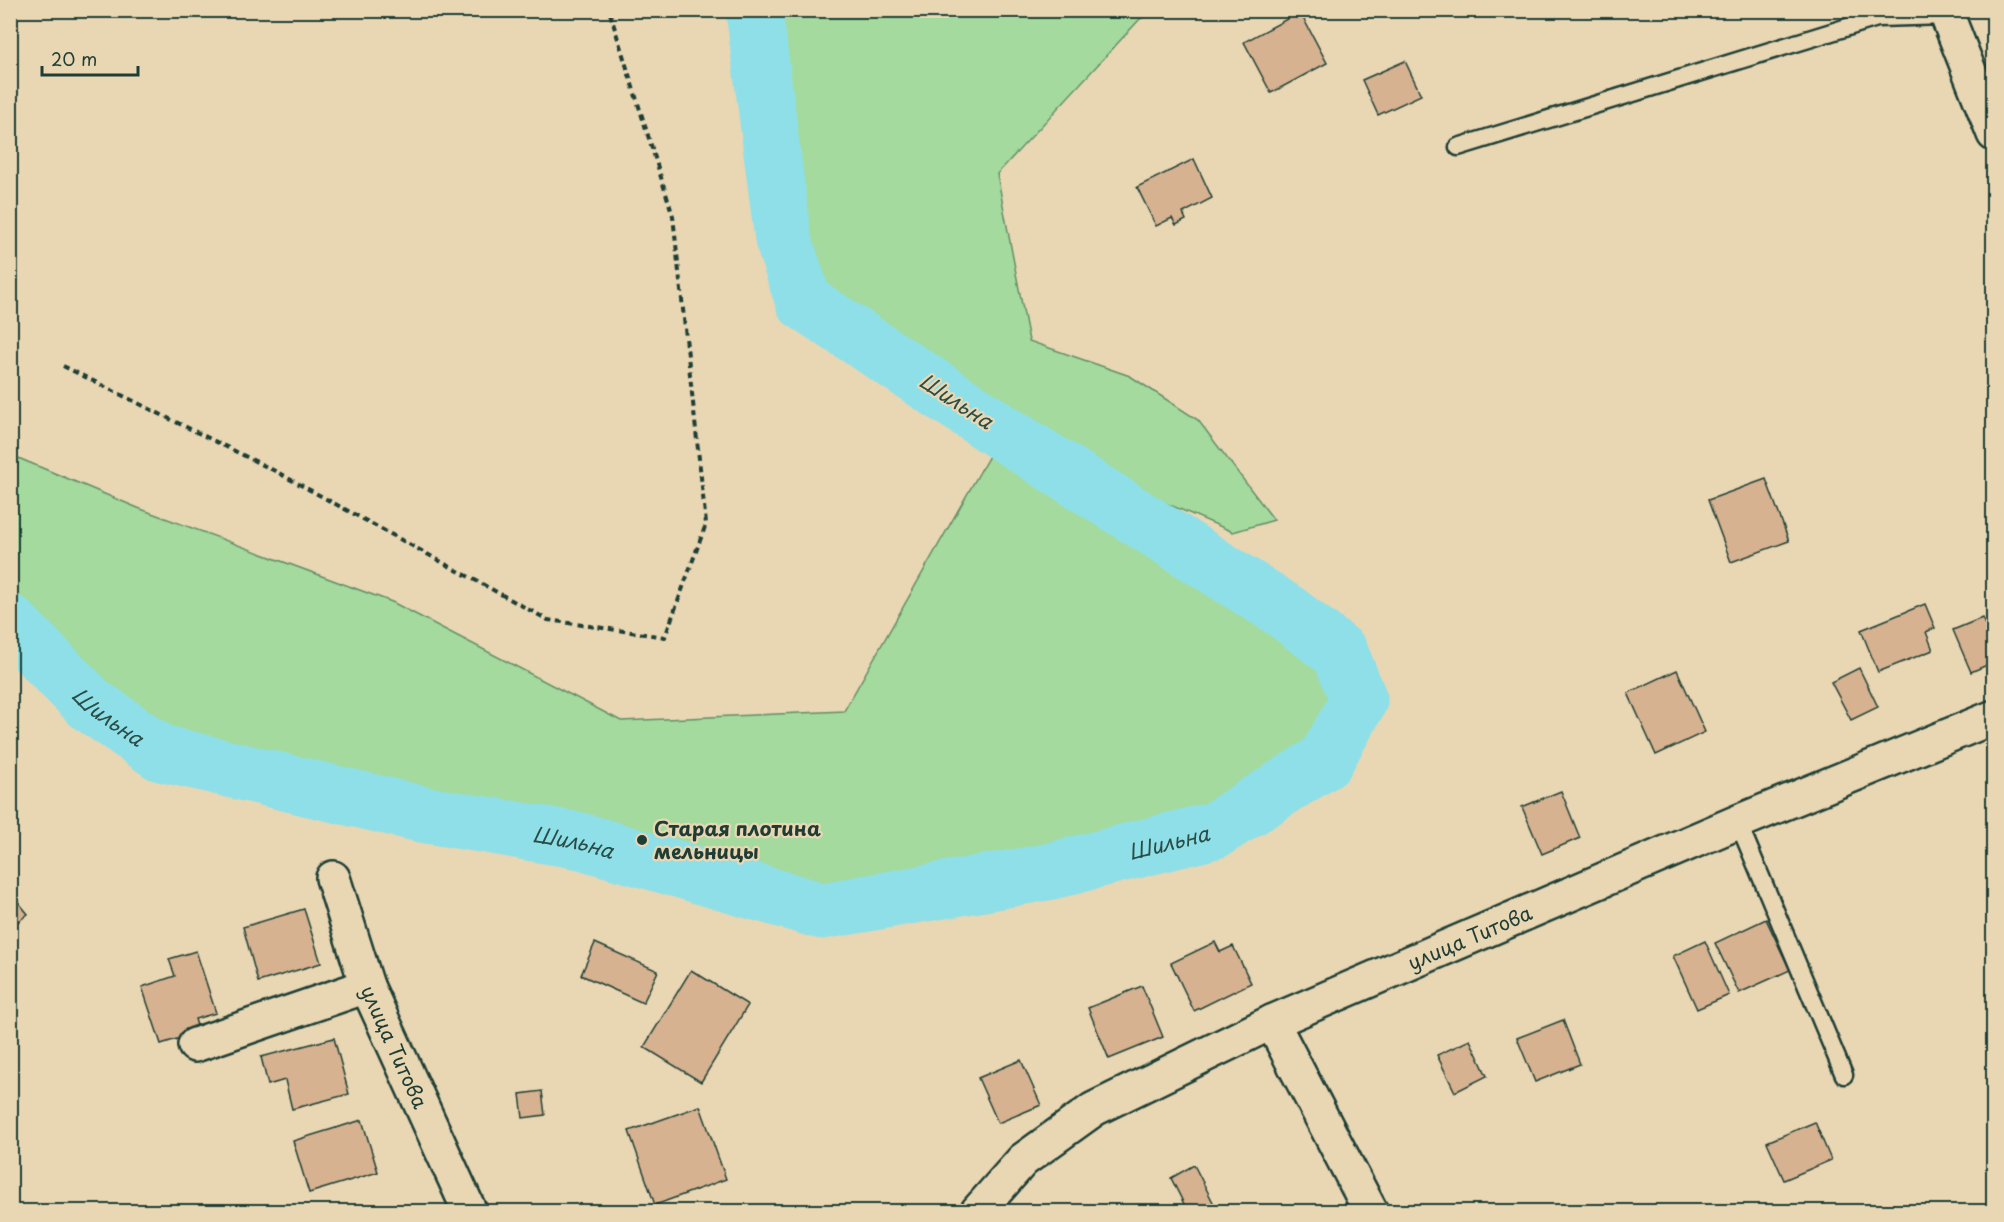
<svg xmlns="http://www.w3.org/2000/svg" width="2004" height="1222" font-family="'Playpen Sans',sans-serif">
<style>
.green{fill:#a4da9d;stroke:#628c68;stroke-width:1.5}
.lines{fill:none;stroke-linecap:round;stroke-linejoin:round}
.river{stroke:#8edfe7;stroke-width:57}
.building{fill:#d6b290;stroke:#1f3d34;stroke-width:1.5}
.lane-casing{stroke:#1f3d34;stroke-width:21}
.street-casing{stroke:#1f3d34;stroke-width:38}
.secondary-casing{stroke:#1f3d34;stroke-width:38}
.path{stroke:#1f3d34;stroke-width:4;stroke-dasharray:6 4.5;stroke-linecap:butt}
.lane{stroke:#e9d7b4;stroke-width:16}
.street{stroke:#e9d7b4;stroke-width:33}
.secondary{stroke:#e9d7b4;stroke-width:33}
.poi-dot{fill:#1f3d34;stroke:#e9d7b4;stroke-width:2}
.labels{text-anchor:middle;dominant-baseline:central;stroke-width:4.5;stroke-linejoin:round;paint-order:stroke}
.poi-label{font-size:20px;font-weight:bold;fill:#1f3d34;stroke:#e9d7b4;text-anchor:start}
.street-label{font-size:20px;fill:#1f3d34;stroke:#e9d7b4}
.water-label{font-size:21px;font-style:italic;fill:#2a4d46;stroke:#e9d7b4}
</style>
<rect width="100%" height="100%" fill="#e9d7b4"/>
<filter id="ink" filterUnits="userSpaceOnUse"><feTurbulence type="fractalNoise" baseFrequency=".0167" numOctaves="2"/><feDisplacementMap in="SourceGraphic" scale="12" xChannelSelector="R" yChannelSelector="G"/><feConvolveMatrix kernelMatrix="1 2 1 2 8 2 1 2 1" color-interpolation-filters="sRGB"/></filter>
<g filter="url(#ink)">
<polygon class="green" points="729,11 1152,11 1139,20 997,174 1029,341 1130,376 1198,420 1274,520 1233,532 1007,435 1285,611 1340,653 1359,700 1325,761 1215,830 1047,872 822,911 582,841 421,814 161,753 90,704 11,623 11,455 138,508 392,602 621,721 844,711 1002,433 963,439 783,239"/>
<g class="lines">
<path class="river" id="s1" d="M10,623L90,704L161,753L421,814L581,841L822,911L1047,872L1215,830L1325,761L1359,700L1340,653L1285,611L1002,432L804,302L783,239L754,10"/>
</g>
<g class="building">
<polygon points="1300,12 1327,63 1271,93 1244,42"/>
<polygon points="1405,61 1421,95 1378,115 1362,80"/>
<polygon points="1194,159 1212,198 1183,213 1186,220 1176,225 1172,218 1156,226 1137,187"/>
<polygon points="1766,479 1789,541 1731,562 1708,500"/>
<polygon points="1925,604 1935,628 1926,632 1933,650 1878,672 1861,630"/>
<polygon points="1982,618 1994,645 1994,662 1971,672 1953,630"/>
<polygon points="1859,668 1878,707 1851,720 1831,682"/>
<polygon points="1677,670 1705,732 1656,755 1628,693"/>
<polygon points="1561,791 1580,838 1542,854 1522,807"/>
<polygon points="10,892 28,914 10,928"/>
<polygon points="304,909 321,963 258,982 243,927"/>
<polygon points="1766,919 1790,970 1739,993 1715,943"/>
<polygon points="1705,941 1729,995 1697,1009 1673,956"/>
<polygon points="1215,942 1220,952 1233,946 1251,983 1194,1011 1171,963"/>
<polygon points="595,943 658,971 643,1003 581,975"/>
<polygon points="196,951 216,1013 195,1019 199,1032 161,1044 142,987 175,976 169,959"/>
<polygon points="691,970 748,1005 701,1082 644,1047"/>
<polygon points="1142,986 1163,1037 1109,1059 1088,1008"/>
<polygon points="1563,1020 1580,1064 1535,1082 1517,1038"/>
<polygon points="334,1038 349,1094 292,1109 285,1080 268,1085 261,1057"/>
<polygon points="1470,1040 1487,1076 1455,1092 1437,1055"/>
<polygon points="1021,1060 1041,1105 998,1123 978,1078"/>
<polygon points="542,1091 545,1115 523,1118 520,1094"/>
<polygon points="700,1106 726,1179 655,1205 629,1131"/>
<polygon points="362,1120 378,1172 309,1193 293,1141"/>
<polygon points="1815,1122 1831,1160 1784,1180 1767,1142"/>
<polygon points="1194,1165 1218,1212 1188,1212 1171,1178"/>
</g>
<g class="lines">
<g class="lane-casing">
<g id="lane">
<polyline points="1458,147 1877,18 1948,16"/>
<polyline points="1738,822 1844,1075"/>
</g>
</g>
<g class="street-casing">
<g id="street">
<polyline points="1945,10 1994,134"/>
<path id="s2" d="M333,878L367,986L470,1212"/>
<polyline points="1272,1022 1371,1212"/>
<polyline points="195,1045 367,986"/>
</g>
</g>
<g class="secondary-casing">
<g id="secondary">
<path id="s3" d="M977,1212L1023,1160L1094,1109L1272,1022L1738,822L1994,717"/>
</g>
</g>
<polyline class="path" points="63,366 275,471 548,620 665,637 706,524 673,216 609,10"/>
<use href="#lane" class="lane"/>
<use href="#street" class="street"/>
<use href="#secondary" class="secondary"/>
</g>
</g>
<circle class="poi-dot" cx="642" cy="840" r="6"/>
<g class="labels">
<g class="poi-label">
<text x="654" y="828">Старая плотина<tspan x="654" dy="23">мельницы</tspan></text>
</g>
<g class="street-label">
<text stroke="none"><textPath href="#s3" startOffset="570">улица Титова</textPath></text>
<text stroke="none"><textPath href="#s2" startOffset="180">улица Титова</textPath></text>
</g>
<g class="water-label">
<text transform="translate(957 400) rotate(33)">Шильна</text>
<text stroke="none"><textPath href="#s1" startOffset="136">Шильна</textPath></text>
<text stroke="none"><textPath href="#s1" startOffset="1234">Шильна</textPath></text>
<text stroke="none"><textPath href="#s1" startOffset="622">Шильна</textPath></text>
</g>
</g>
<rect width="2004" height="1222" fill="none" stroke="#e9d7b4" stroke-width="36"/>
<rect x="18" y="18" width="1968" height="1186" fill="none" stroke="#1f3d34" stroke-width="2" filter="url(#ink)"/>
<path d="M42 66v9h96v-9" fill="none" stroke="#1f3d34" stroke-width="3"/>
<text x="51" y="66" font-size="18" fill="#1f3d34" stroke="#e9d7b4" stroke-width="4.5" paint-order="stroke">20 m</text>
</svg>
